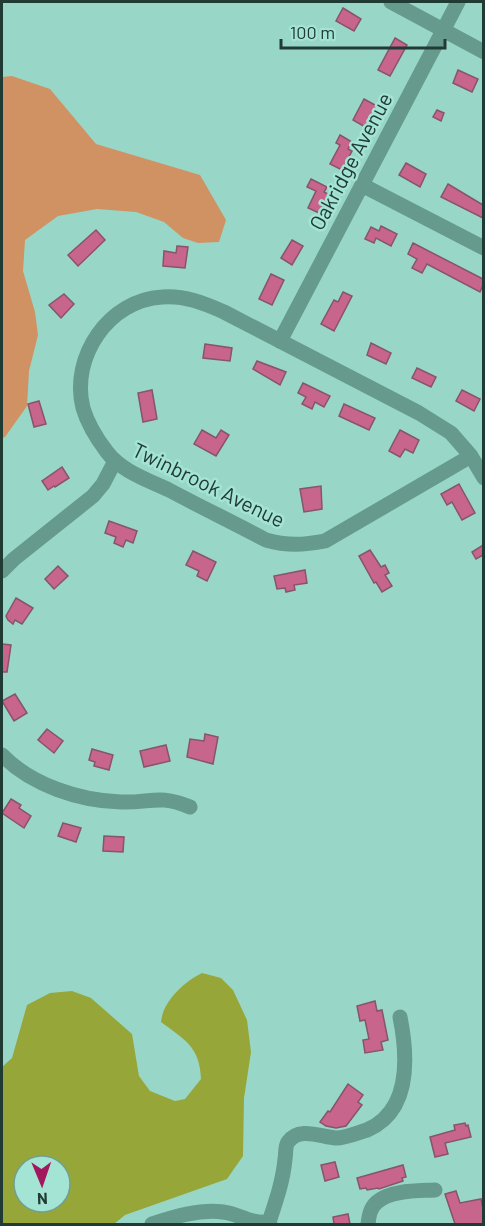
<svg xmlns="http://www.w3.org/2000/svg" width="485" height="1226" font-family="Barlow,sans-serif">
<style>
.green{fill:#d09163}
.water{fill:#97a638;fill-rule:evenodd}
.building{fill:#c8658c;stroke:#865567;stroke-width:1.5}
.lines{fill:none;stroke-linecap:round;stroke-linejoin:round}
.minor{stroke:#659a8c;stroke-width:15}
.labels{text-anchor:middle;dominant-baseline:central;stroke-width:5;stroke-linejoin:round;paint-order:stroke}
.street-label{font-size:21px;fill:#203a34;stroke:#a4e4d4}
</style>
<rect width="100%" height="100%" fill="#98d7c7"/>
<polygon class="green" points="12,76 50,89 96,144 200,175 226,220 219,242 198,243 183,238 164,222 136,212 97,209 58,216 25,240 23,271 35,312 38,335 29,371 27,406 5,437 2,438 2,77"/>
<path class="water" d="M202,973L221,978L233,990L247,1020L251,1052L244,1098L243,1156L227,1179L125,1215L114,1224H2V1067L12,1058L27,1005L50,993L72,991L91,998L132,1034L139,1076L150,1091L175,1101L185,1099L201,1079C200,1047 185,1040 161,1022C163,1001 184,982 202,973ZM24,1166H60V1202H24Z"/>
<g class="building">
<polygon points="343,8 361,19 354,31 336,21"/>
<polygon points="395,38 407,45 390,76 378,70"/>
<polygon points="458,70 478,79 472,92 453,83"/>
<polygon points="364,99 377,106 365,127 353,120"/>
<polygon points="437,110 444,113 441,121 433,117"/>
<polygon points="340,135 352,142 348,149 352,151 342,170 330,164 340,145 336,143"/>
<polygon points="406,163 426,174 420,187 399,175"/>
<polygon points="311,179 327,187 324,192 328,194 319,213 308,208 316,191 307,187"/>
<polygon points="448,184 483,205 483,218 441,197"/>
<polygon points="381,226 397,234 391,246 376,238 374,243 365,239 371,227 379,231"/>
<polygon points="96,230 105,240 78,266 68,255"/>
<polygon points="292,240 303,246 292,265 281,258"/>
<polygon points="413,243 483,279 483,285 480,292 427,264 422,273 412,268 417,259 408,254"/>
<polygon points="177,246 188,247 185,268 163,266 164,251 176,253"/>
<polygon points="271,274 284,280 272,305 259,299"/>
<polygon points="343,292 352,296 334,331 321,324 334,300 338,302"/>
<polygon points="64,294 74,304 61,318 49,305"/>
<polygon points="371,343 391,353 386,364 367,355"/>
<polygon points="205,344 232,348 230,361 203,358"/>
<polygon points="257,361 286,372 280,385 253,369"/>
<polygon points="417,368 436,377 431,387 412,378"/>
<polygon points="303,383 330,396 324,407 315,402 312,409 302,404 306,397 298,393"/>
<polygon points="152,390 157,419 143,422 138,393"/>
<polygon points="462,390 480,399 474,411 456,401"/>
<polygon points="39,401 46,424 34,427 28,404"/>
<polygon points="344,404 375,418 369,430 339,416"/>
<polygon points="202,430 216,438 221,430 229,435 216,456 194,444"/>
<polygon points="400,430 419,440 413,453 405,449 400,457 389,451"/>
<polygon points="62,467 69,478 55,487 54,486 48,490 42,481"/>
<polygon points="459,484 475,513 462,520 452,502 447,505 441,494"/>
<polygon points="321,486 322,509 304,512 300,489"/>
<polygon points="109,521 137,531 133,543 126,540 123,547 114,543 116,537 105,533"/>
<polygon points="483,545 483,555 476,559 472,552"/>
<polygon points="370,550 381,567 385,565 389,573 385,575 392,586 382,592 376,582 374,583 359,556"/>
<polygon points="193,551 216,562 207,581 197,576 199,571 186,565"/>
<polygon points="58,566 68,576 54,589 45,579"/>
<polygon points="305,570 307,583 294,585 295,590 286,592 285,588 277,589 274,576"/>
<polygon points="16,598 33,608 22,624 15,620 13,624 8,620 6,616"/>
<polygon points="2,644 11,645 7,672 2,672"/>
<polygon points="15,694 27,713 14,721 2,701"/>
<polygon points="47,729 63,741 54,753 38,740"/>
<polygon points="205,734 218,737 213,764 187,757 190,739 204,741"/>
<polygon points="166,745 170,761 144,767 140,751"/>
<polygon points="92,749 113,755 109,770 94,766 95,762 89,760"/>
<polygon points="11,799 21,805 19,808 31,816 24,828 2,813"/>
<polygon points="63,823 81,828 76,842 58,836"/>
<polygon points="104,836 124,837 123,852 103,851"/>
<polygon points="375,1001 377,1011 382,1010 388,1040 381,1042 383,1050 365,1053 363,1040 369,1039 365,1020 360,1021 357,1006"/>
<polygon points="348,1084 363,1095 358,1102 362,1105 346,1126 336,1128 326,1126 320,1122 328,1111 330,1112"/>
<polygon points="465,1123 466,1126 468,1125 471,1137 445,1143 448,1154 435,1157 430,1137 455,1130 454,1125"/>
<polygon points="335,1162 339,1177 325,1181 321,1165"/>
<polygon points="403,1165 406,1177 402,1178 403,1181 379,1189 378,1188 367,1190 366,1188 360,1189 357,1178"/>
<polygon points="456,1191 460,1203 481,1199 483,1209 483,1224 455,1224 445,1194"/>
<polygon points="348,1214 350,1224 334,1224 333,1217"/>
</g>
<g class="lines">
<g class="minor">
<polyline points="391,2 484,52"/>
<polyline points="362,185 484,248"/>
<polyline points="280,341 458,2"/>
<path d="M471,456L325,541C304,545 287,546 266,540C234,523 201,507 169,490C148,480 121,471 107,452C97,439 88,425 83,408C70,357 109,300 162,297C184,295 204,303 224,312L419,413L451,433L471,456L484,478"/>
<polyline points="2,571 14,559 93,496 103,484 115,461"/>
<path d="M2,755C31,785 80,801 121,802C151,803 159,794 190,807"/>
<path d="M152,1224C174,1217 199,1209 223,1212C240,1214 249,1224 269,1222"/>
<path d="M270,1224L269,1222C276,1201 283,1181 285,1159C286,1154 285,1146 288,1142C299,1126 321,1137 336,1138C346,1138 357,1133 367,1130C411,1111 408,1057 400,1017"/>
<path d="M368,1224C369,1216 370,1208 377,1202C391,1190 417,1191 435,1190"/>
</g>
</g>
<g class="labels">
<g class="street-label">
<text transform="translate(350 161) rotate(-62)">Oakridge Avenue</text>
<text transform="translate(209 484) rotate(26)">Twinbrook Avenue</text>
</g>
</g>
<rect width="485" height="1226" fill="none" stroke="#203a34" stroke-width="6"/>
<g transform="translate(42 1184) rotate(178)"><circle r="28" fill="#a4e4d4" stroke="#6fa094" stroke-width="1.5"/>
<path d="M0-4.5L10 22L0 15L-10 22Z" fill="#a3175f"/>
<text y="-9" font-size="16" font-weight="bold" text-anchor="middle" fill="#203a34">N</text>
</g>
<path d="M281 39v9h164v-9" fill="none" stroke="#203a34" stroke-width="3"/>
<text x="290" y="39" font-size="18" fill="#203a34" stroke="#a4e4d4" stroke-width="4.5" paint-order="stroke">100 m</text>
</svg>
